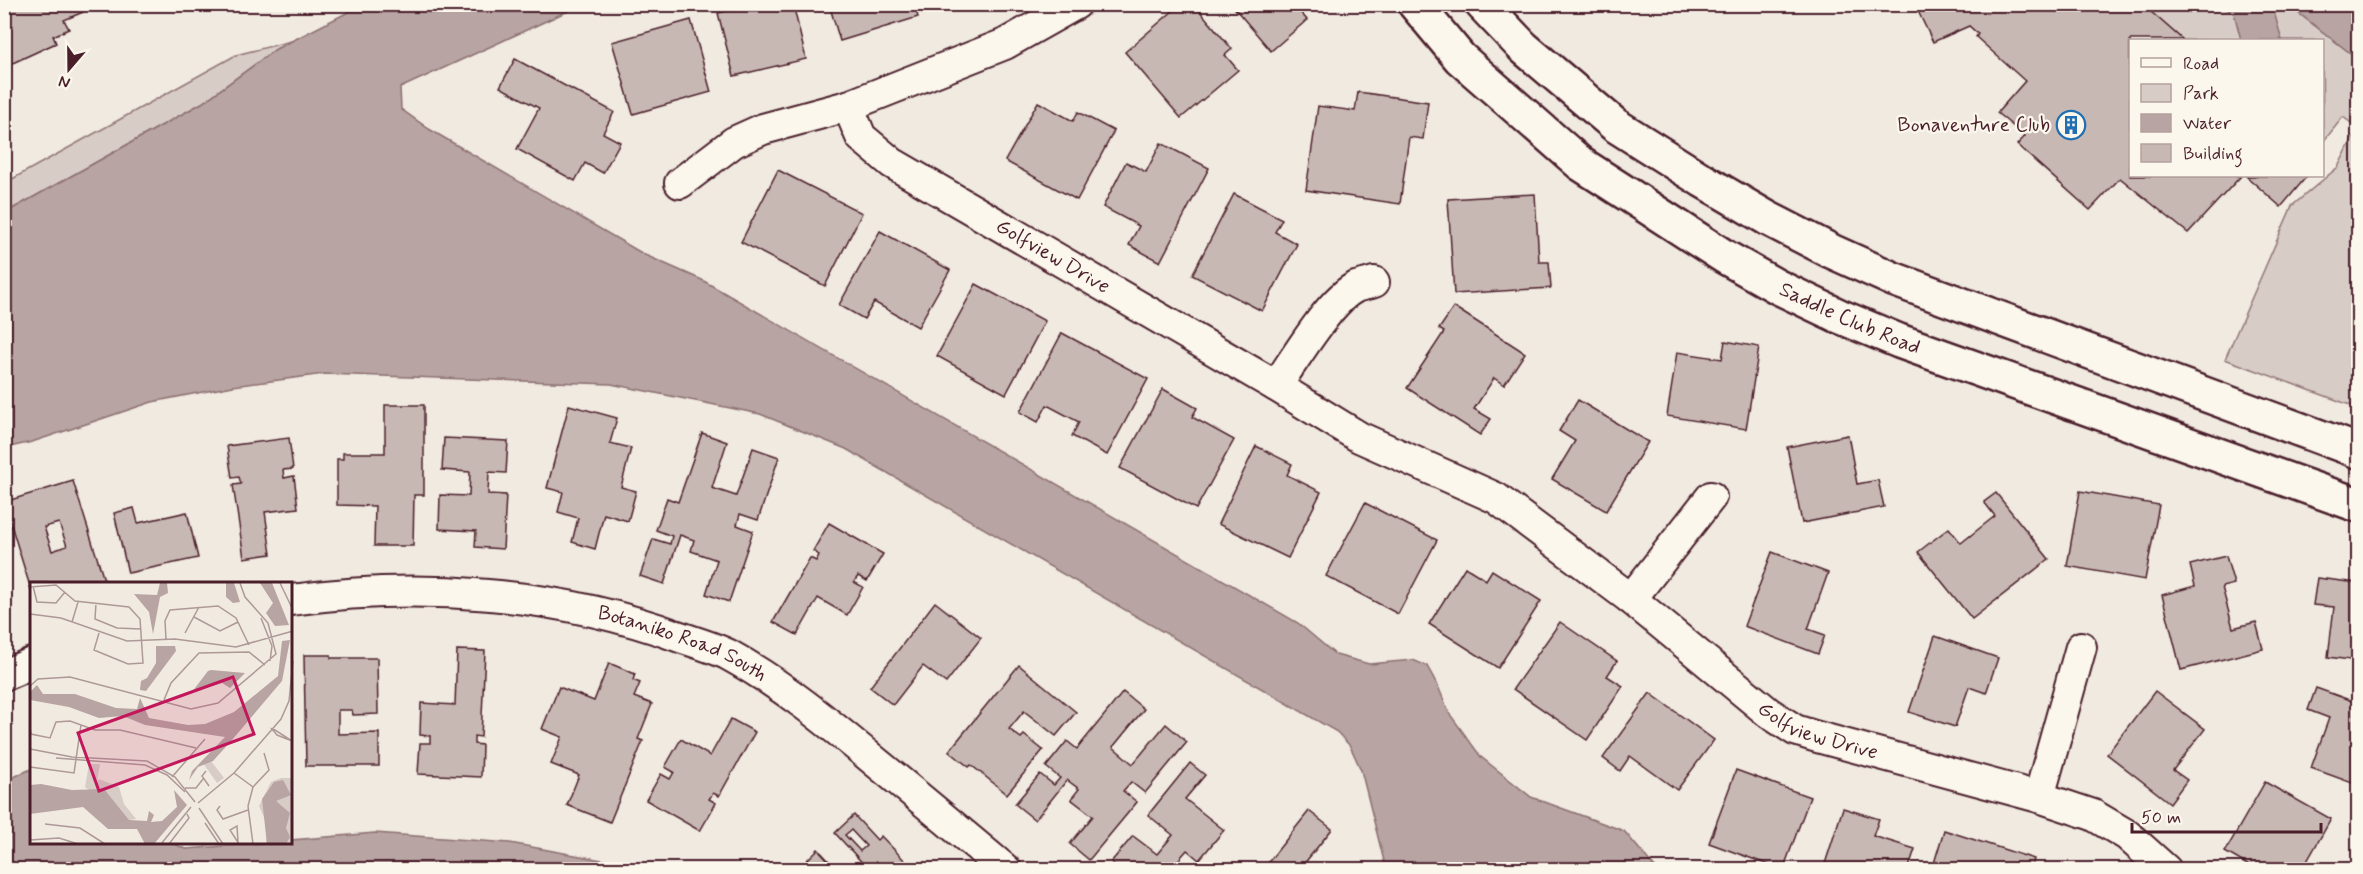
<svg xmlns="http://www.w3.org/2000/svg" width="2363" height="874" font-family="Mynerve,sans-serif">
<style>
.green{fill:#d8ccc6;stroke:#917678;stroke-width:1.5}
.water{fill:#b8a4a2;stroke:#8c6f72;stroke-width:1.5}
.building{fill:#c8b8b3;stroke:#4a1f2b;stroke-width:1.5;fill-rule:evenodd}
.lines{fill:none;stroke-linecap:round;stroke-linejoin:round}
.street-casing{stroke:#4a1f2b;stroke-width:34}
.secondary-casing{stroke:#4a1f2b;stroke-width:38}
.street{stroke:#fbf7ec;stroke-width:30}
.secondary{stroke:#fbf7ec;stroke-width:33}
.labels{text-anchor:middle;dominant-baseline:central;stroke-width:4.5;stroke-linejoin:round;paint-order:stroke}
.poi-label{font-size:21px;fill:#4a1f2b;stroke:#fbf7ec;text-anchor:end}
.street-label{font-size:21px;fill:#4a1f2b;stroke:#fbf7ec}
.inset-road{fill:none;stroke:#ae9998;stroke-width:1.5}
.view{fill:#c2185b;fill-opacity:0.15;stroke:#c2185b;stroke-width:3}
.inset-edge{fill:none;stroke:#4a1f2b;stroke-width:3}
</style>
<rect width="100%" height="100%" fill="#f0eae0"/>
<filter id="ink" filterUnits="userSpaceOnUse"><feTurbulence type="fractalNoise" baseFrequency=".0167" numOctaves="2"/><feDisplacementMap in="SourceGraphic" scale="12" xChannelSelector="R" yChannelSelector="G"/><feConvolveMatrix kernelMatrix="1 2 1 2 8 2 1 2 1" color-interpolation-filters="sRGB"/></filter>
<g filter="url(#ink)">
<g class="green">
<polygon points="2142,5 2288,5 2358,59 2358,408 2225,359 2292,206 2338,167 2358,128 2343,117 2323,142 2322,40 2183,40"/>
<polygon points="295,40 276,49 202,103 5,213 5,183 236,55"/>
</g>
<g class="water">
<polygon points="364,4 581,5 400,88 401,109 429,129 645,255 702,280 1298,623 1336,655 1369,664 1413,660 1427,666 1438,686 1449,713 1481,757 1531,797 1624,831 1656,869 1386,869 1361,770 1350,746 1337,732 846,449 760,414 611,384 324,374 233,386 152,402 32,442 5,448 5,213 202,103 276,49"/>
<polygon points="2220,5 2272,5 2282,40 2241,40 2234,13"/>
<polygon points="2288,5 2358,5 2358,59"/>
<polygon points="31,769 32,842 170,842 186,849 262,843 291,842 291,840 375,833 510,843 618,863 624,869 5,869 5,781"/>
</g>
<g class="building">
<polygon points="4,4 79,4 83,12 64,20 69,29 53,36 56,43 4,67"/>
<polygon points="756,4 793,4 806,59 734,76 718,13"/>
<polygon points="829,4 914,4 918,17 840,41"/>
<polygon points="1181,4 1194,4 1232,49 1225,55 1238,70 1181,118 1125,52"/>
<polygon points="1231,4 1298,4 1296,7 1307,20 1271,51"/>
<polygon points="1920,4 2142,4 2183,40 2130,40 2130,176 2241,176 2188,233 2120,178 2090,210 2017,145 2025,136 1997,113 2025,81 1976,37 1978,34 1969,26 1933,42 1916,7"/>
<polygon points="691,20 711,92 633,114 612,42"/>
<polygon points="515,59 614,112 603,133 620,142 603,173 585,163 575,181 517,149 539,108 500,87"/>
<polygon points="1358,92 1428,102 1423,139 1409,137 1400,204 1306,190 1318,106 1355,111"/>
<polygon points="1038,102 1073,121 1078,112 1114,131 1077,200 1005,161"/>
<polygon points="1161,143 1209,168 1160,262 1129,245 1139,226 1103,207 1126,162 1146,172"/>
<polygon points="778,170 862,213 825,286 741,242"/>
<polygon points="2246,176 2307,176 2281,207"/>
<polygon points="1234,194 1282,219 1275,232 1297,244 1262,311 1192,275"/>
<polygon points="1535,194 1539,262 1549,262 1551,288 1454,294 1448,199"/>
<polygon points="880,231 950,270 918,327 874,302 864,319 839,305"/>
<polygon points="976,284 1045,321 1006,394 937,356"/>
<polygon points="1454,307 1525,353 1504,385 1494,378 1474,409 1491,419 1480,435 1407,388 1444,332 1439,329"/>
<polygon points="1062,333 1148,379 1107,455 1072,436 1079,422 1047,405 1038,422 1020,412"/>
<polygon points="1725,341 1759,347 1746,429 1667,416 1677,352 1722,359"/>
<polygon points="1163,389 1197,408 1192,417 1234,440 1196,509 1120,468"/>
<polygon points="1578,400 1648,442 1606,511 1552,479 1575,441 1559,431"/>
<polygon points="385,405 424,405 424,495 414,495 413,546 374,546 375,506 337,505 337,459 343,459 343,453 385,453"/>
<polygon points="569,405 617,418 610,443 631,448 621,487 636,491 628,521 604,514 595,549 572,542 578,518 558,512 563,492 547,488"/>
<polygon points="702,433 727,442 712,488 736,496 753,448 779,457 758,520 740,514 737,525 753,531 729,602 706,594 717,560 691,551 694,540 680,535 664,584 640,576 653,539 670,544 672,536 656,530 667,498 678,502"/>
<polygon points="1848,435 1857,484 1878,480 1884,507 1802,523 1787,447"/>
<polygon points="289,438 293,469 283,470 284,478 294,476 298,508 265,512 271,554 244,558 233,485 241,484 239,477 232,478 227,446"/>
<polygon points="444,438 508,441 506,473 489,472 488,494 506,495 503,549 475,547 476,531 439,529 440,495 469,496 470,472 442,470"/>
<polygon points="1256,446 1292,464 1287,475 1321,492 1288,558 1218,524"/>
<path d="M73,481L105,583H32V593L4,502ZM59,523L67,546L52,551L44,527Z"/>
<polygon points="2080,491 2159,505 2145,580 2067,566"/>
<polygon points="1996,493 2049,559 1972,619 1918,552 1949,528 1961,543 1995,516 1984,502"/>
<polygon points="1365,503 1437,540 1398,614 1326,576"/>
<polygon points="134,508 138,523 187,512 198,558 128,573 114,513"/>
<polygon points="829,523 883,554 867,581 858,576 854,582 863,587 847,615 818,598 797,635 773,622 810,558 816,561 819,555 813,551"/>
<polygon points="1772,552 1828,573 1808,629 1825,635 1818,654 1744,626"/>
<polygon points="2226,556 2234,584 2222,587 2233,628 2256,622 2263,649 2181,670 2162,595 2195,586 2190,565"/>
<polygon points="1465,567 1486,580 1492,570 1541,601 1498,668 1429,624"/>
<polygon points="2317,578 2358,583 2358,661 2328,657 2334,607 2313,605"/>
<polygon points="935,602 981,638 946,683 923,666 893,705 870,687"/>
<polygon points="1560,622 1617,661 1607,676 1623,686 1587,740 1513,689"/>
<polygon points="1935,636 1998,658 1986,693 1969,687 1955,727 1909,712"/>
<polygon points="457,650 485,651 481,737 474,736 474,744 482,745 481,777 418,774 420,743 430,743 430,736 420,735 421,703 455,705"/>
<polygon points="304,655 331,655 331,658 377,658 378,714 353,715 352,710 338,710 338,734 379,733 379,766 306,766"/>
<polygon points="609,663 635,674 633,680 640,683 634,697 652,704 638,739 643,741 610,822 567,805 579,775 551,764 562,737 542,729 559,687 594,701"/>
<polygon points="1019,665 1076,712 1056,736 1024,711 1009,729 1021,738 1024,735 1043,750 1007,794 971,765 969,767 949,751"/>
<polygon points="2316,688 2358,703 2358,785 2311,768 2329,718 2308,710"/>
<polygon points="2155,691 2205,729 2173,770 2187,780 2170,803 2107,754"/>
<polygon points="1123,692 1144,709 1113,747 1133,764 1166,724 1187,742 1145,793 1131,782 1123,791 1137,802 1089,860 1070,844 1093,816 1071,799 1079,789 1067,780 1035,820 1015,804 1040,774 1054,785 1060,778 1046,767 1067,741 1077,749"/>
<polygon points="1650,693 1714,740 1677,790 1630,756 1620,771 1603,758"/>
<polygon points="731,719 755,732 719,796 713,793 709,799 716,803 700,831 646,800 661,774 670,779 674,772 665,767 681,739 710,756"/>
<polygon points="1190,763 1205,775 1185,799 1224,830 1199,860 1187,850 1174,865 1180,870 1120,870 1111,862 1133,836 1157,854 1173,835 1148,815"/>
<polygon points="1736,770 1810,797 1783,870 1709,843"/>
<polygon points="2265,782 2331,819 2302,870 2256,870 2225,852"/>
<polygon points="1843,808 1879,819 1873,836 1915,849 1908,870 1823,870"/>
<polygon points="1309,811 1332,829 1299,870 1262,870"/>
<path d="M854,815L877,840L881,836L910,866L915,862L922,870H869L835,833ZM851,830L866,846L860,851L845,835Z"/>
<polygon points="1944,830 2034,859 2031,870 1932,870"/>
<polygon points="818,849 837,870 797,870"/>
</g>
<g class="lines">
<g class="street-casing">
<g id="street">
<path id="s1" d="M848,106L861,137L892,163L1276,386L1359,437L1496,498L1631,599L1769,713L1795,730L1814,736L2039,797L2093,815L2127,835L2166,870"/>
<polyline points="680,183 734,142 763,129 848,106 1005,44 1076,4"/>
<path d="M1276,386C1294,361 1330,299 1356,287C1362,285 1369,284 1374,282"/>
<polyline points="1631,599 1711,497"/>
<path id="s2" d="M291,600C419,582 558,592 680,637C695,642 712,647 727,654C782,684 829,723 877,763C920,798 963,834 1006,870"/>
<polyline points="4,675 32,663"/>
<polyline points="2039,797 2081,647"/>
</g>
</g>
<g class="secondary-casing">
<g id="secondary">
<path id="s3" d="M1415,4L1460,58L1581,164L1725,257L1778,287L1839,316L1899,341L2358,505"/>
<polyline points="1482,4 1523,47 1615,125 1702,180 1767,218 1831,251 1893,279 2358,451"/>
</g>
</g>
<use href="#street" class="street"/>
<use href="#secondary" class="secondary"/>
</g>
</g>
<defs>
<g id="building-ring" transform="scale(1.5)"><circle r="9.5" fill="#fbf7ec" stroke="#1f6fb2" stroke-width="1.5"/><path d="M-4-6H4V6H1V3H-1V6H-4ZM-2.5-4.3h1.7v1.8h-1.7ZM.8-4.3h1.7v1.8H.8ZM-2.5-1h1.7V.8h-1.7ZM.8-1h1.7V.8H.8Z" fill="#1f6fb2"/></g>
</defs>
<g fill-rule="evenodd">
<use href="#building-ring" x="2071" y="125"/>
</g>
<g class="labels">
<g class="poi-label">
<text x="2050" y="125">Bonaventure Club</text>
</g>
<g class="street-label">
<text stroke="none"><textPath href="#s1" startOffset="260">Golfview Drive</textPath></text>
<text stroke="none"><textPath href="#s3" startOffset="542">Saddle Club Road</textPath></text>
<text stroke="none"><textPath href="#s2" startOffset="399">Botaniko Road South</textPath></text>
<text stroke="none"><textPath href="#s1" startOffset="1166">Golfview Drive</textPath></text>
</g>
</g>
<g transform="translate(30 582)">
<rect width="262" height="262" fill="#f0eae0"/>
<path d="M181,179L194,196L187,201L173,181ZM59,182H70L67,200L69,197L89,205L94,222L106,237L98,238L55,205ZM251,196H262V262H236L237,242L229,224L241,200Z" fill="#d8ccc6"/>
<path d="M130,1H137L138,11L130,15L123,52L119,30L104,12L127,13ZM196,1H204L210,20L203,21L196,15ZM230,1H242L259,43L245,44L236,31L243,21ZM260,58L252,99L202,158L183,179L168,185L159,198L162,189L195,155L115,143L93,134L69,136L39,125L0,118V110L7,103L13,112H45L86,126L107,127L110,116L119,136L158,143L175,142L204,130L248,94L252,59ZM126,64H145L146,69L116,109L110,108L111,99L117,96L126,81ZM178,89L181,88L215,91L200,106L192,101L162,110ZM253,198L261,213L246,219L260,231L256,246L260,255L256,262H237L232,217L244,200ZM11,202L42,208L74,207L99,238L117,239L119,229L124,233L121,240L132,239L147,225L144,208L157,223L124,262H115L107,247H78L53,225L0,232V203Z" fill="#b8a4a2"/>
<path class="inset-road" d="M250,1L263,28M3,4L7,20L26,21L35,10M0,5L26,3L45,19L99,25L110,37L113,81L98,82L64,68L69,51M66,21L65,37L87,46L111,47M0,32L31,36L97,59L145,57L206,65L263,49M164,35L190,49L208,40M231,36L242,64L240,79M42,40L48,20M155,51L169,25M136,57L135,39L140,28L188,24L206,36L219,63M0,104L8,97L40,95L161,127L188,121L246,72L238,41L215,15L210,1M134,118L141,101L169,71L219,70L235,83M0,145L1,152L20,156L26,140L40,139L65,148H90L166,166M242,147L245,148L262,159L247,153ZM0,167L42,175L117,179L145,195L165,220M26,176L115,183L137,193L155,210M0,185L44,191L51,143M176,189L172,194L179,204M204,191L223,205L218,224L223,262M142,195L175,157M223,205L239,188L234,171M155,206H166L173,197M168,221L204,191L251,137L259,119L263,79M190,224L187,228L193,237L218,228M169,226L193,262M175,241L189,262M15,242L50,246L75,262M0,258L29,256L48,262M208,260L207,244L200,248L209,262M131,262L161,225M139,262L159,236L157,232"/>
<path class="view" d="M203,95L224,152L69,209L48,151Z"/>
<rect width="262" height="262" class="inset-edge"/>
</g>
<rect width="2363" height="874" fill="none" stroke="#fbf7ec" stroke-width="24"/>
<rect x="12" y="12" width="2339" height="850" fill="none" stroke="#4a1f2b" stroke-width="2" filter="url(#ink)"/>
<rect x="2129" y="39" width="195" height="138" fill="#fbf7ec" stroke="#b4a19f" stroke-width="1.5"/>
<rect x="2141" y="58" width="30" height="9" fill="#fbf7ec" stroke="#b4a19f" stroke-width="1.5"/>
<text x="2183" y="69" font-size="18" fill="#4a1f2b">Road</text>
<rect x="2141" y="84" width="30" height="18" fill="#d8ccc6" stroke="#b4a19f" stroke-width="1.5"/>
<text x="2183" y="99" font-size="18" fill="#4a1f2b">Park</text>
<rect x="2141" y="114" width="30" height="18" fill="#b8a4a2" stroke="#b4a19f" stroke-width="1.5"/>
<text x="2183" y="129" font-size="18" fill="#4a1f2b">Water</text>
<rect x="2141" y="144" width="30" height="18" fill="#c8b8b3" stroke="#b4a19f" stroke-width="1.5"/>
<text x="2183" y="159" font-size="18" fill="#4a1f2b">Building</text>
<g transform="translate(69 69) rotate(200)" stroke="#fbf7ec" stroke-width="4.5" paint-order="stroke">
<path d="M0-4.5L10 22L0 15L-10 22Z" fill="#4a1f2b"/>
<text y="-9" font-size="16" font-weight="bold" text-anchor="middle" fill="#4a1f2b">N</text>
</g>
<path d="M2132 823v9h189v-9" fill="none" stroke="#4a1f2b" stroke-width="3"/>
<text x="2141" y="823" font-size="18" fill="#4a1f2b" stroke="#fbf7ec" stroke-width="4.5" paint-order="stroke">50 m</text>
</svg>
